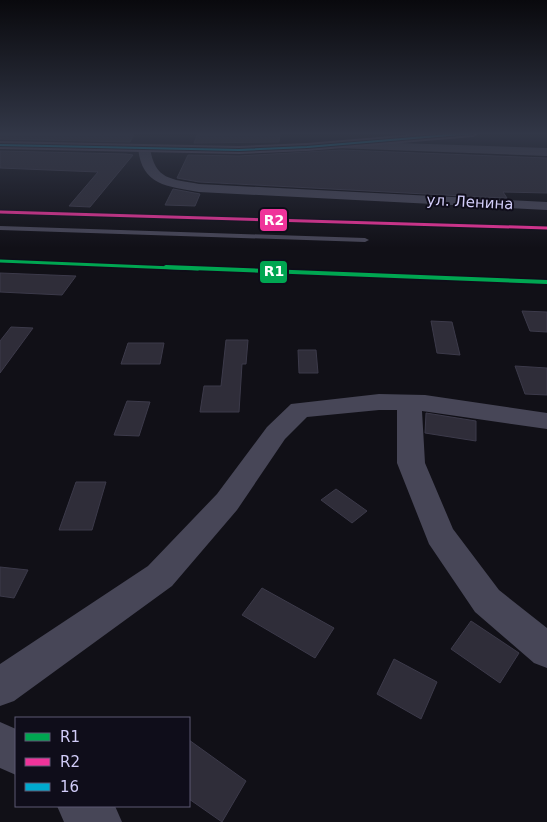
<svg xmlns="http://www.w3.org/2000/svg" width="547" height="822" font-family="'DejaVu Sans',sans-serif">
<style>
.building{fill:#2f2d39;stroke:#3c3a4a}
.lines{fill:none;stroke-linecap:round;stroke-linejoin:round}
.service{fill:#474657;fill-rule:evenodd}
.minor{fill:#474657;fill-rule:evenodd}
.primary{fill:#595068;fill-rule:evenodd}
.bus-1-casing{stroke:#0f0d1a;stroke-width:4}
.bus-1{stroke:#00a9ce;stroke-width:2}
.rail-1-far1-casing{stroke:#0f0d1a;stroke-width:5.5}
.rail-1-casing{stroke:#0f0d1a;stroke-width:7}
.rail-2-casing{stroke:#0f0d1a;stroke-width:5.5}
.rail-1-far1{stroke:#00a651;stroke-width:3}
.rail-1{stroke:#00a651;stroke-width:4}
.rail-2{stroke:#ef339a;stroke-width:3}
.labels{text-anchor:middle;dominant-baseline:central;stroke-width:4;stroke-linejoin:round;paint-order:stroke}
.far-street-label{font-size:15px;fill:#d1ccf8;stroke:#0f0d1a}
.line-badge{stroke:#0f0d1a;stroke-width:2}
.badge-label{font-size:14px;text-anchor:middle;font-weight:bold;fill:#fff}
</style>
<rect width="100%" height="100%" fill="#111017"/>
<g class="building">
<polygon points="0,133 102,135 134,134 130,142 0,139"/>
<polygon points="198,133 280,133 279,142 194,143"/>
<polygon points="341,150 547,158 547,193 503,192 507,198 482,197 199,182 177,178 188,155 239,156"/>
<polygon points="0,151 126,154 133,155 90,207 69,206 98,172 0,168"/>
<polygon points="173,189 200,194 195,206 165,205"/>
<polygon points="0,273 76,276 62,295 0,292"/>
<polygon points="522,311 547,312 547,332 530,331"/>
<polygon points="431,321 452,322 460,355 437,353"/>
<polygon points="11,327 33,328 0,373 0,341"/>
<polygon points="226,340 248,340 246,364 242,364 239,412 200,412 204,386 221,386"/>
<polygon points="128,343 164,343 160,364 121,364"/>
<polygon points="298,350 316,350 318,373 299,373"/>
<polygon points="515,366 547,368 547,395 525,394"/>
<polygon points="127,401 150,402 139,436 114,435"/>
<polygon points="426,413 476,421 476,441 425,433"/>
<polygon points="76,482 106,482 92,530 59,530"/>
<polygon points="336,489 367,511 352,523 321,500"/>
<polygon points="0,567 28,570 14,598 0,596"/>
<polygon points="262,588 334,628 315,658 242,615"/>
<polygon points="471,621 519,653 500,683 451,649"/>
<polygon points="394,659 437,682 421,719 377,694"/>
<polygon points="189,740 246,781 222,822 189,799"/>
</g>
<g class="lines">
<polygon class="service" points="0,226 365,238 369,240 365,242 0,230"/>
<g class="minor">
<polygon points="340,141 547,148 547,156 336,148 334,145 336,142"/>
<path d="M144,144L150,148C155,180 171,179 199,184L547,202V210L199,192C167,186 142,186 138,148Z"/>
<polygon points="379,394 425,395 547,413 547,429 422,411 425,463 453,529 499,590 547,628 547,668 534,663 475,612 429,544 397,463 397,410 379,410 307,417 285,439 237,510 172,586 14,701 0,706 0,664 148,566 217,494 267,427 291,404"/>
<polygon points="0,722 16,729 16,775 0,768"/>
<polygon points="57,806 115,806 122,822 64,822"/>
</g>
<polygon class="primary" points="426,133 479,133 473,137 307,151 239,154 0,149 0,141 239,146 307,143"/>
<g class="bus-1-casing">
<polyline id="bus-1" points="0,145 239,150 307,147 473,133"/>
</g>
<use href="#bus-1" class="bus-1"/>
<g class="rail-1-far1-casing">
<polyline id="rail-1-far1" points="0,261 198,269"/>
</g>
<g class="rail-1-casing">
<polyline id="rail-1" points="166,267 547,282"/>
</g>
<g class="rail-2-casing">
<polyline id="rail-2" points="0,212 547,228"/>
</g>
<use href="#rail-1-far1" class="rail-1-far1"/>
<use href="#rail-1" class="rail-1"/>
<use href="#rail-2" class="rail-2"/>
</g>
<linearGradient id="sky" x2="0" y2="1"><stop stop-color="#09090d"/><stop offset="0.54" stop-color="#323747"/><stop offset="1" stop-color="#323747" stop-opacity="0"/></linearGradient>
<rect width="547" height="248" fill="url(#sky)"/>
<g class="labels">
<g class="far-street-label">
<text transform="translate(470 202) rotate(3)">ул. Ленина</text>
</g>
</g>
<g class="line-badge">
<rect x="259" y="208" width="29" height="24" rx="5" fill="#ef339a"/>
<rect x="259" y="260" width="29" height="24" rx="5" fill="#00a651"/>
</g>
<g class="badge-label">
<text x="274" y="225">R2</text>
<text x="274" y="276">R1</text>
</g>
<rect x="15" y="717" width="175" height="90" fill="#0f0d1a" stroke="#5d5973"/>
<rect x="25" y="733" width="25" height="8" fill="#00a651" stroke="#5d5973"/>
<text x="60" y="742" font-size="15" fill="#d1ccf8">R1</text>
<rect x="25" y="758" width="25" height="8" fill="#ef339a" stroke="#5d5973"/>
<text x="60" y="767" font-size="15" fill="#d1ccf8">R2</text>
<rect x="25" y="783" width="25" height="8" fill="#00a9ce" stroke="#5d5973"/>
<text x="60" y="792" font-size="15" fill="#d1ccf8">16</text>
</svg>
